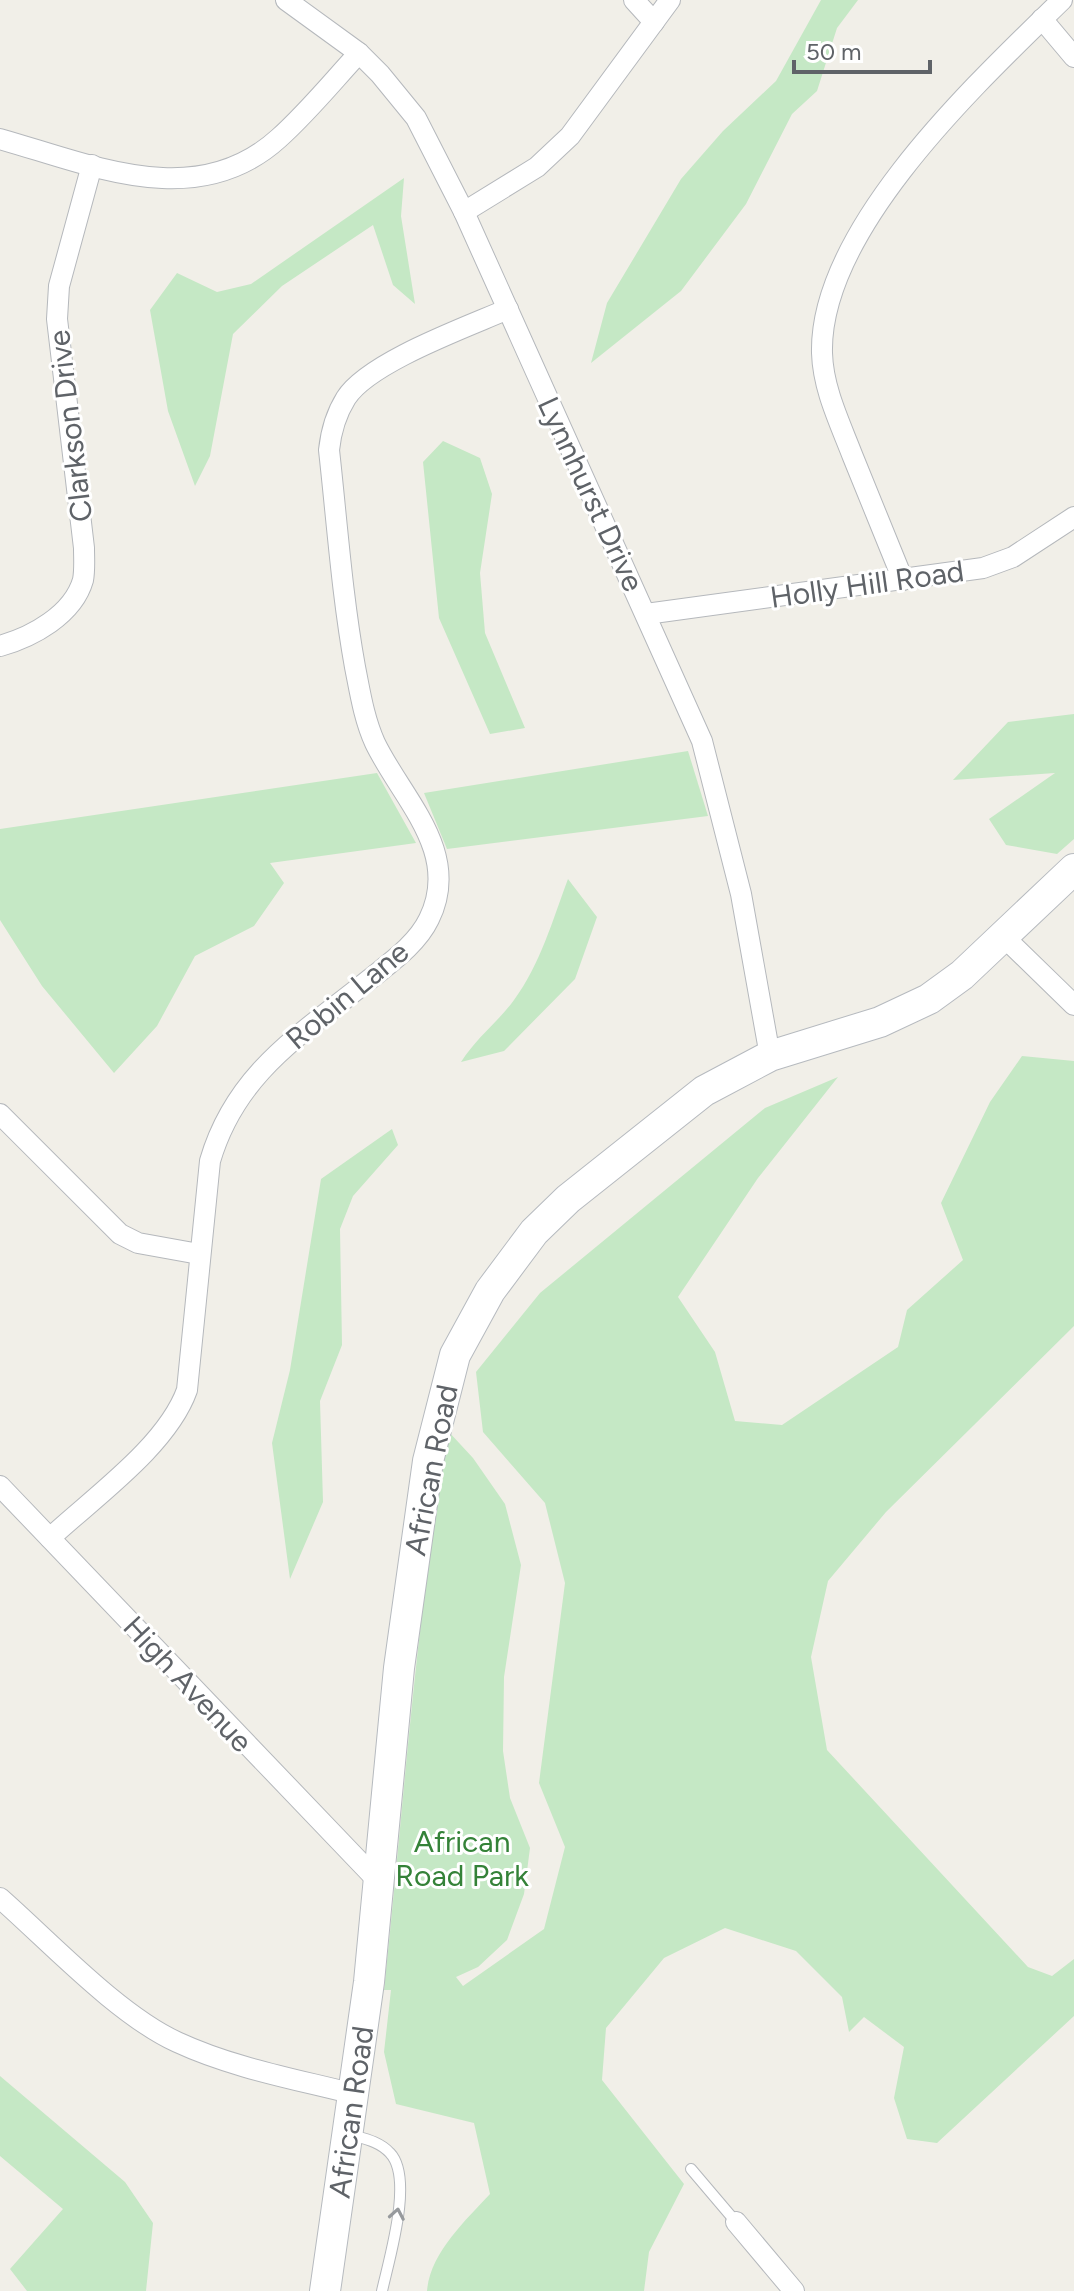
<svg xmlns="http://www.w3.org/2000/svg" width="1074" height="2291" font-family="Figtree,sans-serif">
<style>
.green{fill:#c5e8c5}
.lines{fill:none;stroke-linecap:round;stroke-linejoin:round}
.lane-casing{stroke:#b5b8bc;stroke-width:12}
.street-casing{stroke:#b5b8bc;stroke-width:22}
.secondary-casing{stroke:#b6babf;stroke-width:32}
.lane{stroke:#fff;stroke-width:10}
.street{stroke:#fff;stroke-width:20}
.secondary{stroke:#fff;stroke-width:30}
.oneway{stroke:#979a9d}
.labels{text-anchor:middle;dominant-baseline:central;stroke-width:6;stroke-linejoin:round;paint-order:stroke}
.street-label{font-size:30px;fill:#5f6368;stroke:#fff}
.park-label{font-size:30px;fill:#348238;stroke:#fff}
</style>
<rect width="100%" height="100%" fill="#f1efe8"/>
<g class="green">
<polygon points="821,0 858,0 837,28 817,91 792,114 746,204 681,291 591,363 607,303 681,179 723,131 776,81"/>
<polygon points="404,178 401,216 415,304 393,285 373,225 282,286 233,334 210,456 195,486 168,411 150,310 177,273 217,292 251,284"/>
<polygon points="443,441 480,458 492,494 480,573 485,633 525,728 490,734 439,618 423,462"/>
<polygon points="1074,714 1074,839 1057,854 1006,845 989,819 1055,773 953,780 1008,722"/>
<polygon points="688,751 708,816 447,849 424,793"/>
<polygon points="377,773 416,843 270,863 284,883 254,926 195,956 157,1026 114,1073 42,986 0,920 0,829"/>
<path d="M568,879L597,917L575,979L504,1051L461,1062C478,1036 498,1022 514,1000C540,965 553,919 568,879Z"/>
<path d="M1022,1056L1074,1061V1326L886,1512L828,1581L811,1657L827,1750L1028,1967L1052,1976L1074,1959V2016L937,2143L907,2139L894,2098L904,2047L864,2017L849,2032L842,1997L796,1951L725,1928L664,1958L606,2028L602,2080L684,2184L649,2252L644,2291H427C430,2253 466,2220 490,2194L474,2123L396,2104L384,2052L391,1990H384C404,1803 416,1617 448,1431L473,1458L505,1504L521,1565L504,1677L503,1751L510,1798L530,1848L524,1894L507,1940L478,1967L456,1977L463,1986L544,1929L565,1847L539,1783L565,1583L545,1503L483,1432L476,1372L540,1293L765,1108L838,1077L758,1178L678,1297L715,1352L735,1421L782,1425L898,1347L907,1310L963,1260L941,1203L990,1102Z"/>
<polygon points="392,1129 398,1145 353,1196 340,1229 342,1345 320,1401 323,1502 290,1579 272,1443 290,1370 321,1179"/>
<polygon points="0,2076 125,2182 153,2223 146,2291 27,2291 10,2269 63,2209 0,2156"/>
</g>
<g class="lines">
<g class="lane-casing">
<g id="lane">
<path d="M352,2135C366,2139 380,2142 390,2153C414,2178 389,2259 382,2291"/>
<polyline points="691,2169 736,2222"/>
</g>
</g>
<g class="street-casing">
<g id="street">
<polyline points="286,0 359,53 380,74 416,118 464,212 702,741 741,894 770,1056"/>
<polyline points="634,0 654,22"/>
<polyline points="1042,19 1074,57"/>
<path d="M0,139C92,165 197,213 279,138C308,112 333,81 359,53"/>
<polyline points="464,212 537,167 570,136 670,0"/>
<path d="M903,580C886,539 870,498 853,457C840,423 823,389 822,353C819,229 979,81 1062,0"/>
<polyline points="646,614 983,568 1013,557 1074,517"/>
<path d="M0,646C32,637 73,615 83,580C85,570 84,558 84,548L57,319L59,286L92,165"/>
<polyline points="1004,937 1074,1005"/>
<polyline points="0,1114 120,1234 138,1243 199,1254"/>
<polyline points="0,1486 378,1881"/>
<path d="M50,1538C94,1497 167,1446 187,1390L210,1161C236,1072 302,1034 370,979C391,962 417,944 429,919C462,852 402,799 375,743C364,719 360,692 355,667C342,595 337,522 329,450C331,431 336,414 346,398C369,362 467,327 508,309"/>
<path d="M0,1898C50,1942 118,2015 177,2042C233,2068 295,2079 354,2094"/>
<polyline points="736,2222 794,2291"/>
</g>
</g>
<g class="secondary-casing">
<polyline id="secondary" points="325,2291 369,1982 399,1668 428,1461 455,1355 490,1291 534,1232 568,1199 704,1091 770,1056 880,1022 929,999 962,975 1074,869"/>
</g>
<use href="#lane" class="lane"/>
<use href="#street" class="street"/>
<use href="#secondary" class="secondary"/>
</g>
<defs><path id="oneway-chevron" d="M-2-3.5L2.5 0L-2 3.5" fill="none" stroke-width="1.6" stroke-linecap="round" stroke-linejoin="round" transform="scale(2)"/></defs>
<use class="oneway" href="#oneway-chevron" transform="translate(397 2214) rotate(-80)"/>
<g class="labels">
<g class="street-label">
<text transform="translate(70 426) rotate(-97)">Clarkson Drive</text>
<text transform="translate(591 494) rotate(65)">Lynnhurst Drive</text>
<text transform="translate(867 584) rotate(-8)">Holly Hill Road</text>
<text transform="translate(347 995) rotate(-40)">Robin Lane</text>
<text transform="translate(431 1470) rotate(-79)">African Road</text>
<text transform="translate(188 1684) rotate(47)">High Avenue</text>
<text transform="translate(351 2112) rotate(-82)">African Road</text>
</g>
<g class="park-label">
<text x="462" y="1841">African<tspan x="462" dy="34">Road Park</tspan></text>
</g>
</g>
<path d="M794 60v12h136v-12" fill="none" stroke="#5f6368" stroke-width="4"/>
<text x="806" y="60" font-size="24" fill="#5f6368" stroke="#ffffff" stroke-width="6" paint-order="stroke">50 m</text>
</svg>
